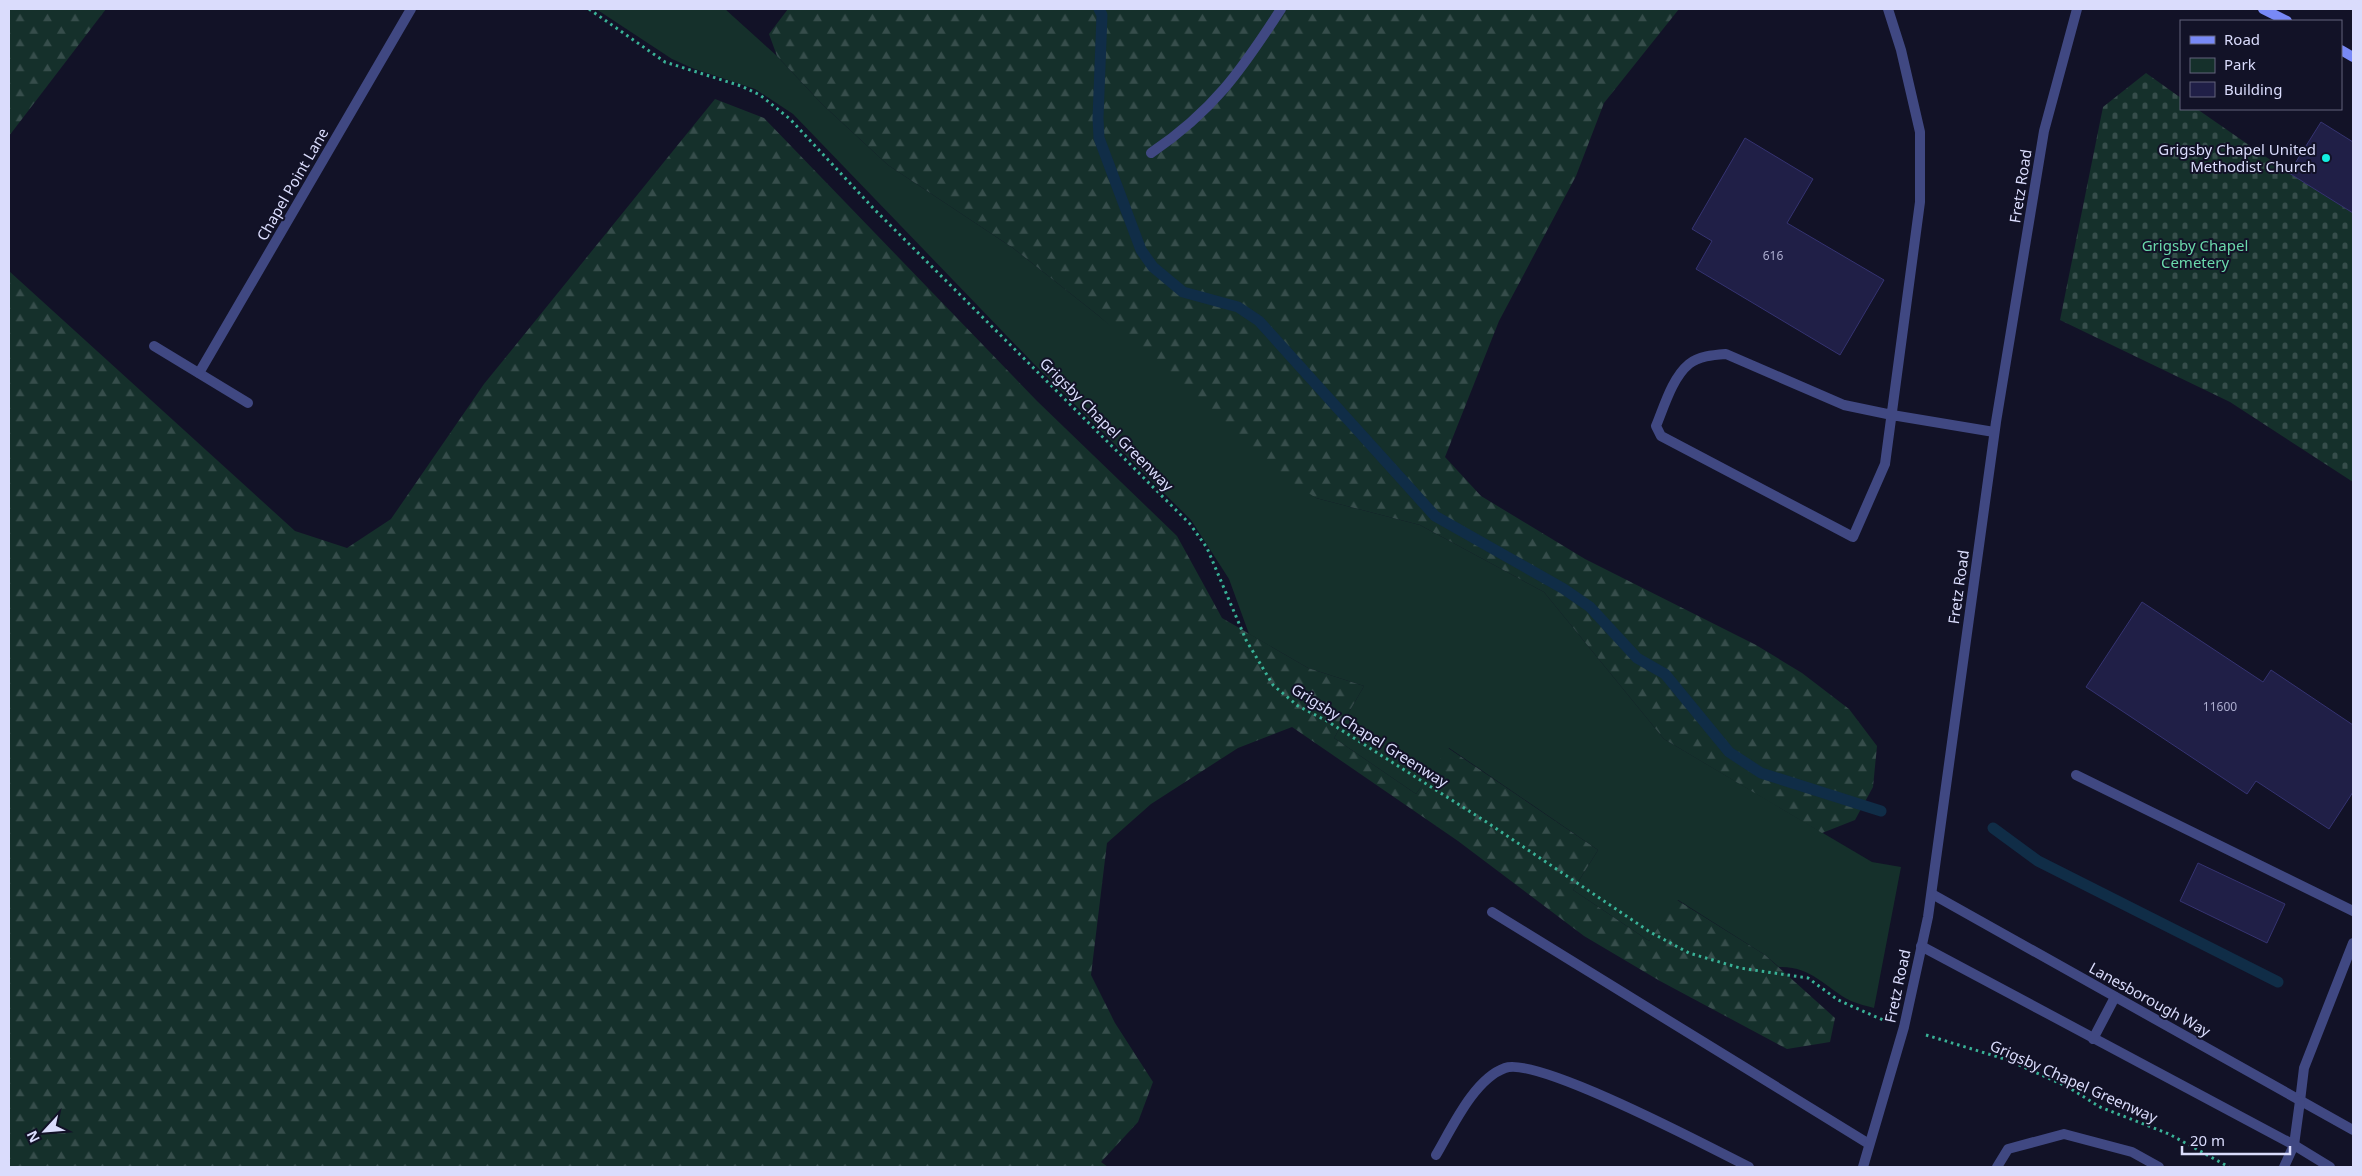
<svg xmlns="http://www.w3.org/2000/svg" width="2362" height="1176" font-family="'Noto Sans',sans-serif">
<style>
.green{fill:#15302b}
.forest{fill:url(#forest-firs)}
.cemetery{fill:url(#cemetery-stones)}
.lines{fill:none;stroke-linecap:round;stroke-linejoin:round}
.stream{stroke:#102d47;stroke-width:11}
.building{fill:#201f47;stroke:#353371}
.path{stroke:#39b297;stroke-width:3;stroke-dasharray:2.5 4;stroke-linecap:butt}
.lane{stroke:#404882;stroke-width:10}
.street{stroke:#404882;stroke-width:10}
.secondary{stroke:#7889f6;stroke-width:10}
.poi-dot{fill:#13efe1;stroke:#121227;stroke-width:2}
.labels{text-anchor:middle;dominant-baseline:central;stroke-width:4;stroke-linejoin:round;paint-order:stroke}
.number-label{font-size:12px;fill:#acadcf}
.poi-label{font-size:15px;fill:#dadcfc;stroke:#121227;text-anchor:end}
.street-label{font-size:15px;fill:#dadcfc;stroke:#121227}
.park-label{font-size:15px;fill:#6ad8ab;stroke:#121227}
</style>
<defs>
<pattern id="forest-firs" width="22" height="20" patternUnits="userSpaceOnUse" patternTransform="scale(1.25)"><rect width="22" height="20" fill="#15302b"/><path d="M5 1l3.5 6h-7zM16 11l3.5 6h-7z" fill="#364d4b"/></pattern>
<pattern id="cemetery-stones" width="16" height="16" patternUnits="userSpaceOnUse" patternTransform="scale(1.25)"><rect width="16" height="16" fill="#15302b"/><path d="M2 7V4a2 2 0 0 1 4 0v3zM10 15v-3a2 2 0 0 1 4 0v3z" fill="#364d4b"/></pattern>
</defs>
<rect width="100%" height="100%" fill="#121227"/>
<path class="green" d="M596,9H725L777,56L822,104L888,165L1013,248L1099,316L1316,498L1420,525L1544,592L1664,739L1872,862L1901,867L1874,1008C1867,1006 1858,1004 1851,1001C1824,987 1812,966 1779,967L1765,955L1678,900L1649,941L1573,890L1598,850L1449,748L1416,794L1334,738L1364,686L1308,668L1249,634L1229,579L1191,520L1034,364L793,114L755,89L692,68L672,59Z"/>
<g class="forest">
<polygon points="9,9 106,9 9,136"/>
<polygon points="788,9 1679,9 1604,103 1576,176 1499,321 1445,457 1481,496 1585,559 1756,645 1802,673 1849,709 1877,746 1873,787 1855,820 1822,833 1664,739 1544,592 1420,525 1316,498 1257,459 1099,316 1013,248 888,165 822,104 777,56 769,34"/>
<polygon points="715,99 764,118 1037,401 1177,536 1222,618 1308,668 1364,686 1334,738 1416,794 1448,748 1598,850 1573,890 1649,941 1677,900 1765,955 1835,1018 1830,1042 1787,1049 1660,981 1584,936 1458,841 1292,727 1238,748 1151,804 1107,843 1091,975 1115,1023 1153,1082 1138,1122 1101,1162 1108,1167 9,1167 9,271 295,531 347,548 391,519 484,384"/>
</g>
<polygon class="cemetery" points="2146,73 2181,98 2181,109 2197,109 2289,173 2353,213 2353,482 2230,402 2060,320 2103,107"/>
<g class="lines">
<g class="stream">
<polyline points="1099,9 1102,15 1098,118 1099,138 1141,250 1153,267 1183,292 1238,307 1259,321 1435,516 1564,589 1590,607 1637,658 1665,674 1729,752 1761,773 1881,811"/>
<polyline points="1993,828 2038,861 2278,982"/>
</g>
</g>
<g class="building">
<polygon points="2321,122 2353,142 2353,213 2289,173"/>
<polygon points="1745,138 1813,179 1787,223 1884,280 1840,355 1696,269 1712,241 1692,229"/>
<polygon points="2142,602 2263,682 2271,670 2353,725 2353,792 2329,829 2256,781 2247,794 2086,687"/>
<polygon points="2198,863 2285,904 2267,943 2180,901"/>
</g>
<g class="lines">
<g class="path">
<polyline points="589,9 665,62 741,86 760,95 790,119 875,210 1190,524 1207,548 1246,640 1273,685 1298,706 1327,721 1488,823 1650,932 1689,953 1740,968 1808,978 1838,1000 1883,1020"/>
<polyline points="1926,1035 2008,1060 2068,1087 2100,1107 2169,1134 2229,1167"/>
</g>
<g class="lane">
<path d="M1888,9L1901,50L1920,132V202L1885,464L1853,537L1661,436L1656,426C1664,407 1672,378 1689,364C1699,356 1713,355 1726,354L1844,405L1892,415L1994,432"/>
<path d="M1151,153C1213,111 1241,71 1281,9"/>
<polyline points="154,346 248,403"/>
<polyline points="2076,775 2353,911"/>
<polyline points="1492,912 1869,1144"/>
<polyline points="2300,1101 2304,1068 2353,943"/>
<path d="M1436,1155C1452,1128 1474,1079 1505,1068C1538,1056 1711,1148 1749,1167"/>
</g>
<g class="street">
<polyline points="199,373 411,9"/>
<polyline points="1932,894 2353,1130"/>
<polyline points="1921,946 2294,1145 2330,1167"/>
<polyline points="2093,1039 2115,997"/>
<polyline points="1863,1167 1904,1027 1928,917 1996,422 2044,131 2077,9"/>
<polyline points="1997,1167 2008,1149 2064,1134 2132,1152 2159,1167"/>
<polyline points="2284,1167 2294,1145 2300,1101"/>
</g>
<g class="secondary">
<polyline points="2263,9 2287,21"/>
<polyline points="2341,50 2353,57"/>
</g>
</g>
<circle class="poi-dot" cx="2326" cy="158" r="5"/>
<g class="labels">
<g class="number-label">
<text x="1773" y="255">616</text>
<text x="2220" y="706">11600</text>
</g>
<g class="poi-label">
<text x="2316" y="149">Grigsby Chapel United<tspan x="2316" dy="17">Methodist Church</tspan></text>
</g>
<g class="street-label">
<text transform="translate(292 184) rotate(-60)">Chapel Point Lane</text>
<text transform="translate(2020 186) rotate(-81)">Fretz Road</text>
<text transform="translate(1107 424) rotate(45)">Grigsby Chapel Greenway</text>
<text transform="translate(1958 587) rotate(-82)">Fretz Road</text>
<text transform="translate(1370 735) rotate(32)">Grigsby Chapel Greenway</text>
<text transform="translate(1897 986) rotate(-78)">Fretz Road</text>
<text transform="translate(2150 999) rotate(29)">Lanesborough Way</text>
<text transform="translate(2074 1081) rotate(24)">Grigsby Chapel Greenway</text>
</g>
<g class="park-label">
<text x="2195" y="245">Grigsby Chapel<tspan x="2195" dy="17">Cemetery</tspan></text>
</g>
</g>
<rect width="2362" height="1176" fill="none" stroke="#dadcfc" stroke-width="20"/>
<rect x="2180" y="20" width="162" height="90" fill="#121227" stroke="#62637c"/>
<rect x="2190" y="36" width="25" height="8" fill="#7889f6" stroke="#62637c"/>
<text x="2224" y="45" font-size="15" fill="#dadcfc">Road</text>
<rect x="2190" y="58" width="25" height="15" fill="#15302b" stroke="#62637c"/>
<text x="2224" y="70" font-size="15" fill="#dadcfc">Park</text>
<rect x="2190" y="82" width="25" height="15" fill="#201f47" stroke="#62637c"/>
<text x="2224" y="95" font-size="15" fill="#dadcfc">Building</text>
<g transform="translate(45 1131) rotate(244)" stroke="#121227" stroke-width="4" paint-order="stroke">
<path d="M0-4L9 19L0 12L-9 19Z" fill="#dadcfc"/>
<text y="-8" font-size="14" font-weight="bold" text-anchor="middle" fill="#dadcfc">N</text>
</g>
<path d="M2182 1146v8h108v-8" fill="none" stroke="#dadcfc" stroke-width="2.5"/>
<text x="2190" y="1146" font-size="15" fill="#dadcfc" stroke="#121227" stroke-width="4" paint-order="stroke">20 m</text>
</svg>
